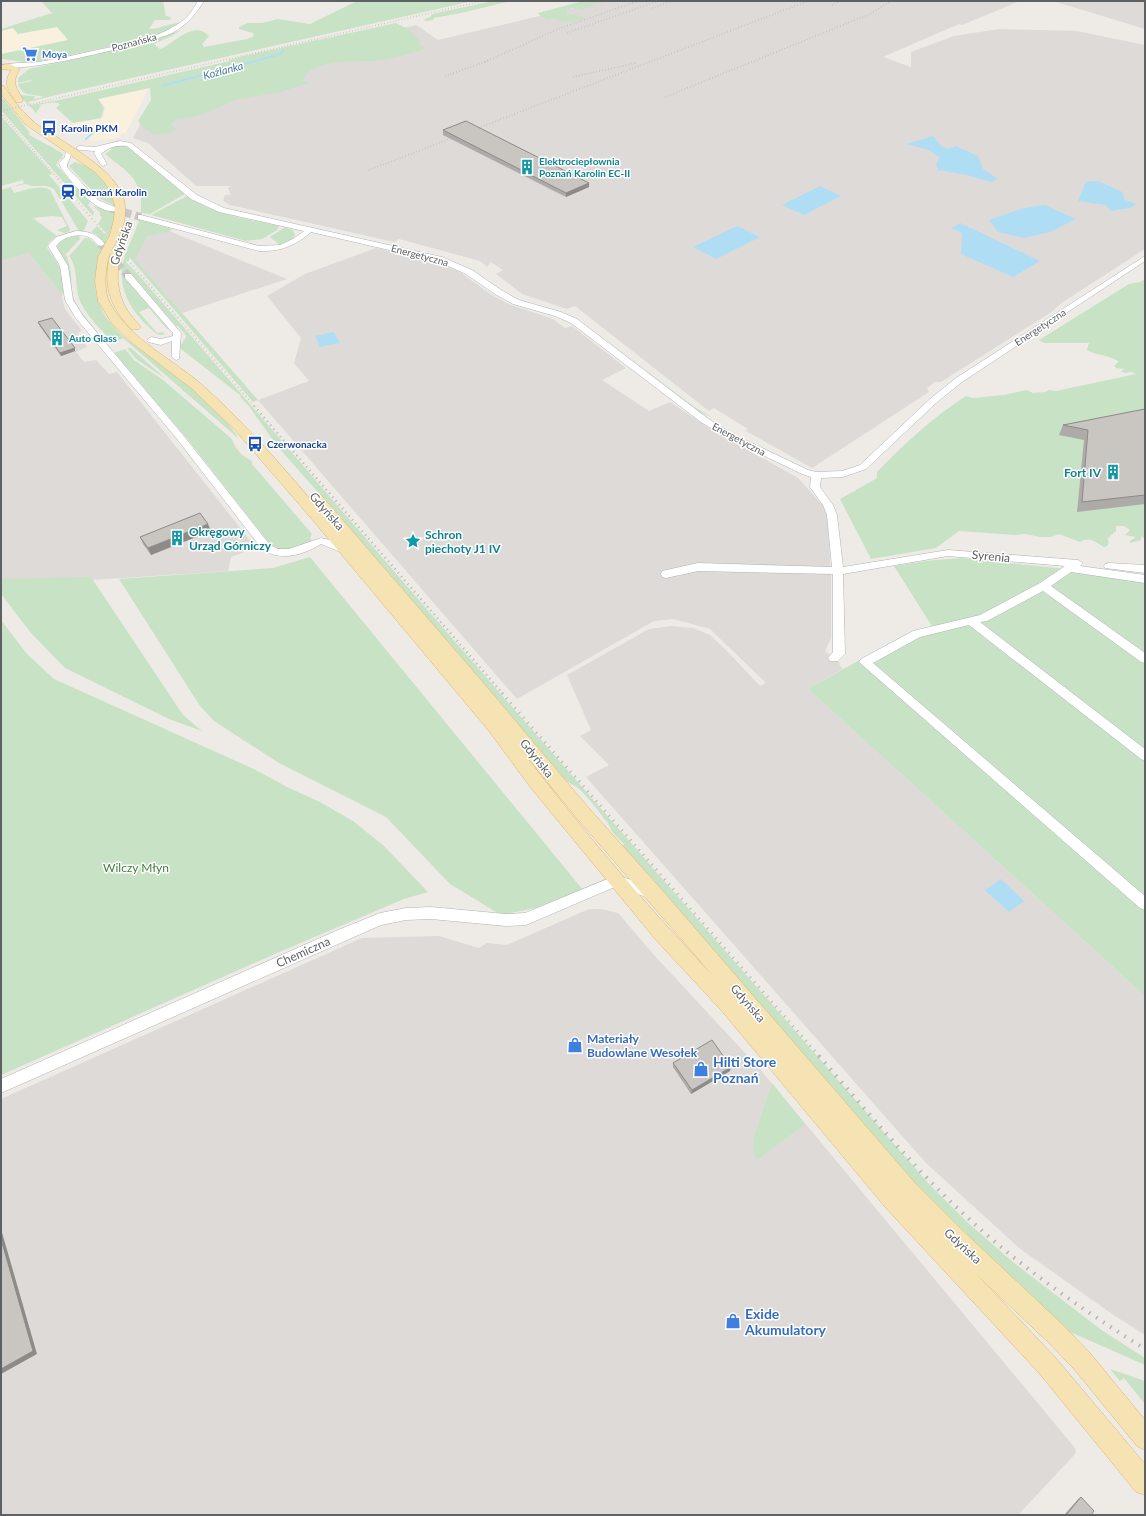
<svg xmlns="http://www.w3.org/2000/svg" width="1146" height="1516" font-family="Lato,sans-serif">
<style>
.commercial{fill:#faf0de}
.industrial{fill:#dddad8}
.green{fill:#c8e2c5}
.water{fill:#afdef4}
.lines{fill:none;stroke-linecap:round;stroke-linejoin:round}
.stream{stroke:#afdef4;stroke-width:2}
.minor-tunnel{stroke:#cac8c6;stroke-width:8;stroke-dasharray:8 4;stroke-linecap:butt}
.minor-casing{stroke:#b1b3b6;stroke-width:1}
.major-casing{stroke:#e0b26c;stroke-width:1}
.minor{fill:#fff;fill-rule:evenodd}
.major{fill:#f5e3b3;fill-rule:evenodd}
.rail-far4{stroke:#b3b4b4;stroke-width:1.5;stroke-dasharray:0.5 2.5;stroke-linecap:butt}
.rail-far3{stroke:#b3b4b4;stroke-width:2;stroke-dasharray:0.5 3.5;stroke-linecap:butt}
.rail-far2{stroke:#b3b4b4;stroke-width:2.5;stroke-dasharray:1 4;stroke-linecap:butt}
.rail-far1{stroke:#b3b4b4;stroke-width:3;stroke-dasharray:1 5.5;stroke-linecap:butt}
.rail{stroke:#b3b4b4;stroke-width:4;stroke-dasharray:1.5 7;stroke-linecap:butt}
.wall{fill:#adaaa7}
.shaded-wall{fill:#8d8b88}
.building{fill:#c9c6c2;stroke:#8d8b88}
.labels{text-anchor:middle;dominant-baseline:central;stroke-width:3;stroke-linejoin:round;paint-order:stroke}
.far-street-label{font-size:10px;fill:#5d6164;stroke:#fff}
.far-shop-label{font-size:10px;font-weight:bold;fill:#366cbe;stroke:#fff;text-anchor:start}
.far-transit-label{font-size:10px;font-weight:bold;fill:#164399;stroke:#fff;text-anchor:start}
.far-culture-label{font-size:10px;font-weight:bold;fill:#0d838f;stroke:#fff;text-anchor:start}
.far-water-label{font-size:11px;font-style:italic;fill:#4a7b9c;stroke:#fff}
.street-label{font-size:12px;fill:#5d6164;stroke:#fff}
.culture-label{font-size:12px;font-weight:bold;fill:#0d838f;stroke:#fff;text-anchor:start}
.park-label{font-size:12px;fill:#448040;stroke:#fff}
.shop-label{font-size:12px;font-weight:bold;fill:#366cbe;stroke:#fff;text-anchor:start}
.near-shop-label{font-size:14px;font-weight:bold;fill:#366cbe;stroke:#fff;text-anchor:start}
</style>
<rect width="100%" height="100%" fill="#eeebe6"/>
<g class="commercial">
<polygon points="57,27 69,40 29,63 1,59 1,31 13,28 18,34"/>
<polygon points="149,88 126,132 121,134 119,138 92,141 87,137 99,127 77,131 72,123 89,120 102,119 106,108 99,99"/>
</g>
<g class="industrial">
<polygon points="603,1 1020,1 962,25 959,24 883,57 911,67 911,52 954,36 999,29 1077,31 1145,45 1145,249 1063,302 1050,313 941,382 935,382 927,388 929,392 812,468 746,431 748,429 714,408 709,411 575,306 567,309 522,294 496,274 503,270 491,262 487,267 480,261 399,239 394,242 230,205 223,201 225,195 231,195 228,188 231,186 196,186 148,143 133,138 150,106 314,50 416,25 438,40"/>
<polygon points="1053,1 1145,1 1145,29"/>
<polygon points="169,231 287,279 182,313 134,258 147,237"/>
<polygon points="376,248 428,260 458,271 492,295 508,304 553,319 565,328 572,326 626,368 602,380 649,411 670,402 709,428 798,478 827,510 831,576 831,638 825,651 841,664 839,665 843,669 808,689 1145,996 1145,1335 1112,1314 1019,1248 926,1163 586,777 609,765 580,736 591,730 567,675 649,629 671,626 693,628 710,635 727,651 760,686 766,683 710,629 673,619 654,621 517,699 258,400 309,381 294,363 301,338 267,296 305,274"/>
<polygon points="29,253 61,294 65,309 82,331 77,333 87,347 76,352 84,362 96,360 109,374 117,372 256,548 231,557 228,571 1,586 1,261"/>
<polygon points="589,909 602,909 618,913 654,955 759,1068 1075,1448 1076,1453 1018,1515 1,1515 1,1099 362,938 439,936 479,948 487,943 507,945"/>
</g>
<g class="green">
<path d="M41,1H127L129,2L163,1L166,16L171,17L170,20H155L149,29C161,29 168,23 180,23L166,31L141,40L32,63L1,59V54L68,40L57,27L18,34L13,28L1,31V29L52,13Z"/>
<path d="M357,1H473L56,95L28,102L30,105L59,100L230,61L229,60L244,56L396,23L408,29L420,40L419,44L426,49C409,53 391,60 374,61C356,62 309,58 303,81L309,83L280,92L235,100L198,116L177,119L170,125L177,129C160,138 150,136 138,121L151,100L150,88L98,99L104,108L101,118L73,123L56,108L60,104C52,101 48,103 39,105L41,107H43H40L36,113L19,95L34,96L36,97L33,98L35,99L43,97C33,93 23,98 18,84L32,81L31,80L18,83V78L29,69L145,43L181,30L172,36L154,44L160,49C174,44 193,19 209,36L202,44L204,47L247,39L254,36L253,33L239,29V27L248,23H262L278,19L310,24Z"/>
<polygon points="493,1 511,1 461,13 433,18 434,20 427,21 423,20 430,17 432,14"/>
<path d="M583,1H602L604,3L591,4L594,6L583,8L585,10L572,8L566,10L567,14L579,15L576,16L584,17L583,19C572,23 565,23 554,18L548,20L539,15L538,13Z"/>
<path d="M1,98L4,99L7,103L30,133L28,134C39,141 52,146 63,154L62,158H64L60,159L56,165L90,202L88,205L94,212L93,216L1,110Z"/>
<path d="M1,116L51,172L52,174L49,175L64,193L62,194L66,195L88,221L83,232L79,231L54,189C45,182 35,189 26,184L11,187L14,193C24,191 40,184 50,190L70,229L69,232L64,233L57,230L67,226L62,217L52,216L33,218L57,236L49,242L47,248C56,260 71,280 61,297V294L29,253L1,261V190L24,183L23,180L1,186Z"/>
<path d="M120,145C135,146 172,183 185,194L150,214L142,213L141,220L172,229L168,233L166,232L147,237L135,259L258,400L253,402L130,258L126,262L136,272L431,614L929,1184L967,1222L1014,1263L1103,1331L1145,1358V1365L1068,1331L934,1206L621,846L624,844L613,833L606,820H605C597,809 588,797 578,788C572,784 566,782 561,775L353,532L278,447L248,405L240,397L241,396L181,349L180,346L186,337L185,334L178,326H176L130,274L125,278L169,329H167L149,308L139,312L157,333L163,332L164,335H161L157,334C131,314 113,285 126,252C135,231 148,209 137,185C130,170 116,164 105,154L111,150V148Z"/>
<path d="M75,162C87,165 98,172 105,182C136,227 82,252 98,300C109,334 142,349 168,369C193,388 223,412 239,439L123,338L113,343C102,330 86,316 80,301C74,286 79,269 69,256L85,238L90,239L98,246L103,242L97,235L91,232L97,226L105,235L107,234L98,224L102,217L100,216V212L93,206L111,211L113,205L99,198L69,166Z"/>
<path d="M187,196C214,215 247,219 279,226L277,230L262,239L246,241L151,215Z"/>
<polygon points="285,227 293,230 295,235 291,241 280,245 270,237"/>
<path d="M75,236H79L80,239L65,255L67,256L71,272L72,294L75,301L80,310L107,345L87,321L74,302L71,294L69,269L57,248C58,239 67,237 75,236Z"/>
<path d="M1145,279V538L1141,537V540L1130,543V541L1136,537L1125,535L1130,530L1124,526H1116V531L1107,539L1109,542L1107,546L1104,547C1095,542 1090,536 1080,542L1059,534L1051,537H1040L1025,534L1015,535L959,531L936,548L871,559L840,499L877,478V472C904,444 933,417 966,396L973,398L1004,395L1026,390L1033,393L1045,392L1049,390L1056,391L1136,374L1131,372L1124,373L1121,371L1125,369L1116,368L1114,366L1118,362V361C1106,354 1097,356 1087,350L1089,343H1044L1039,340L1129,284L1140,282Z"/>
<polygon points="578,318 693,406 711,417 701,413"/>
<polygon points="127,348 131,348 166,379 136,359"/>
<path d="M125,349L134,360L163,380L232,439C235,449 243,457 252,461V464L312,534L310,538L312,541C299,547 286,553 272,547L189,441L114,353Z"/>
<polygon points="310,557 583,890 541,907 501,915 450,884 386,817 279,763 214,721 200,706 119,579 273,568"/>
<polygon points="961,558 1145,577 1145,996 808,689 906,634 933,628 894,566 926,561"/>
<polygon points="91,577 183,715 202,731 169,719 65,668 31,633 1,594 1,579"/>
<polygon points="1,620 27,654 54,679 256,770 287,787 320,802 353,821 384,846 428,892 404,899 284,950 1,1075"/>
<polygon points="772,1083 805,1124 757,1160 755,1158 753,1140"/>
<polygon points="1110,1369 1145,1381 1145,1404 1124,1378 1120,1381"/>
</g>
<g class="water">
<polygon points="933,136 941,146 948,149 956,146 978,156 983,169 998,179 991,182 967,175 938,170 936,164 940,158 929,150 907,144"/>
<polygon points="1098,181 1122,192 1125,200 1136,204 1130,208 1111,211 1106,205 1078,201 1086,182"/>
<polygon points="820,186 841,196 804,215 782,205"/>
<polygon points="1045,205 1076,219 1050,232 1024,238 998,232 989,220 1024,208"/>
<polygon points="960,223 1040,261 1013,277 961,254 962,233 952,228"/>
<polygon points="737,226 760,237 716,259 693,247"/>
<polygon points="334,332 340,343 320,347 315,336"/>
<polygon points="1001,879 1024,901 1009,912 985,890"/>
</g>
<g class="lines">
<g class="stream">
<polyline points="162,86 281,54 283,50"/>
<polyline points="86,139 103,124"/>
</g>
<g class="minor-tunnel">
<polyline points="112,209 141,217"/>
<polyline points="101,244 128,276"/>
</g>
<g class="minor-casing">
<g id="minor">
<path d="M198,1H204C195,15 187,25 172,33C153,42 18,75 5,66C10,62 30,63 38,62C58,59 78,54 97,50C126,44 157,39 181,22C189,17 193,9 198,1Z"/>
<path d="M120,141L131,143L197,195L224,208L442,257L472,270L501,290L519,300L561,312L577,319L707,418L731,433L808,470L816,472L842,471L860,465L930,399L956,378L1145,256V261L962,382L936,403L866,469L843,477L821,478L820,487L833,505L837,515L843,567L948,550L1078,560L1083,563L1080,566L1145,575V583L1071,572L1051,586L1145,653V663L1141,662L1043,591L987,621L980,622L1145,749V761L1141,759L969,625L920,637L873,663L1145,896V910L1140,908L859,662L861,659L913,631L980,615L1040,583L1065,566L948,556L843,574L845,654L838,661H830L828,658L833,652V574L698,571L666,578L662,577L661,574L662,571L698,563L832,567L827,515L823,505L810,487L811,477L802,474L725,437L701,422L571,323L555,316L513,304L495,294L466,274L437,261L311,232C295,246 280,252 259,251L138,219V215H141L259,246L280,245L293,239L304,231L219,212L191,199L127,146C116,145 109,147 101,154L107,164L103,166L101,165L94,153L95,151L79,150L76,148L79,146L95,147Z"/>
<path d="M69,148L72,150C72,157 67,161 67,167L98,200L115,207V211C95,214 72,182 61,168L59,163L65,157L66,150Z"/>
<path d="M76,231C88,231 97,234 105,244L101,246C96,245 95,241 91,238C80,232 63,236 56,246L68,266L73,300L83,316L183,435L270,545L278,549H289L321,538L335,541L351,549L352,551L351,553H343L321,544C303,555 281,562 262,549L177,439L75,317L65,300L60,266L48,246L56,237Z"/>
<polygon points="125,274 131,274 181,333 179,359 176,360 172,357 172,341 161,345 148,342 147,340 151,337 161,339 173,336 173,333 125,278"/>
<polygon points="1109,563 1145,565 1145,573 1105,568 1104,566 1105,564"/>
<polygon points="617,875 656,889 658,893 656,897 651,899 617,886 526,925 506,926 431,919 406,920 381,925 1,1093 1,1079 338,930 380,913 406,908 431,907 506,914 525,913"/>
</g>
</g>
<g class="major-casing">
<g id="major">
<path d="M10,64L20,69C11,83 16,86 23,100L22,102H16C8,89 3,84 11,70L1,69V65Z"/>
<path d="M1,85L4,86C12,98 20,110 31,119C36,125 44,129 51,133C75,150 121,173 125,205C127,222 119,238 111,251L116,249L121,252C116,272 116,291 127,310C131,316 136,321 141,327L139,329H131C109,305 102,284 111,252C105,263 103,292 110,303C130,339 169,357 200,383C251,428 295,481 339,533L309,498L311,495L316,494L321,495L480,679L587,806L662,890L915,1183L962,1230L1064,1326L1090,1353L1145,1420V1450L1137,1446L1074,1369L1048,1342L977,1275L1055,1357L1145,1464V1495L1136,1492L1039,1373L886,1208L721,1010L656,940L531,788L489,731L311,518L235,430L191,388L131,342L113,325L98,301L95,281L98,257L110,235L114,219L115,205L110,191L105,183L95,172L25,124L1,94ZM520,748L575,816L714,977C646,905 579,827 520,748Z"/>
</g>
</g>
<use href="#minor" class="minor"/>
<use href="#major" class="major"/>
<g class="rail-far4">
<polyline points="832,5 841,1"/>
<polyline points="652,8 672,1"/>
<polyline points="567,33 658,1"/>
<polyline points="485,62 558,29 638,1"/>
<polyline points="445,76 490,60"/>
<polyline points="573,77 636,63"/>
<polyline points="665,97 870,14 891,1"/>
<polyline points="1,111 483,1"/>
<polyline points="1,113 59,180"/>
<polyline points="369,170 808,1"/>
</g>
<g class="rail-far3">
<polyline points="58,179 106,235"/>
<polyline points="128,260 255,407"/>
</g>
<polyline class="rail-far2" points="254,406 503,694"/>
<polyline class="rail-far1" points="502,693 820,1057"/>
<path class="rail" d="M819,1056C868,1112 915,1170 969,1219C1023,1269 1083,1310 1145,1349"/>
</g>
<g class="wall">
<polygon points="443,130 589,187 566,197 443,135"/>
<polygon points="38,322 75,351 61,356 39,325"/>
<polygon points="1145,409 1145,504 1077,512 1084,440 1059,435 1063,425"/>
<polygon points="211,531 151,555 143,544 140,537"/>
<polygon points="673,1063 730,1071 691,1094 673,1067"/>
<polygon points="1081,1497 1091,1515 1064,1515 1079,1498"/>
</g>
<g class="shaded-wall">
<polygon points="589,183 589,187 566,197 566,193"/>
<polygon points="75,348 75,351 61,356 60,353"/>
<polygon points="208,524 211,531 151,555 148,548"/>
<polygon points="731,1067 730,1071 691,1094 692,1090"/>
<polygon points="1,1229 37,1354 1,1374"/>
</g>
<g class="building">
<polygon points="466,121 589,183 566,193 443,130"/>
<polygon points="52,318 75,348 60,353 38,322"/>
<polygon points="1145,409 1145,495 1082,502 1088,430 1063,425"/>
<polygon points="200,513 208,524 148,548 140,537"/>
<polygon points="712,1040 731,1067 692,1090 673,1063"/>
<polygon points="1,1239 33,1351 1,1369"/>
<polygon points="1081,1497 1094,1511 1091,1515 1066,1515"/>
</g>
<defs>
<g id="supermarket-bare" transform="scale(1.2)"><path d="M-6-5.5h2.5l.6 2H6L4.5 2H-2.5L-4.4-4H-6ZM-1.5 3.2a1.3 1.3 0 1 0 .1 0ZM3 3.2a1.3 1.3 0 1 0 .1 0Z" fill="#3f7fe0" stroke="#fff" stroke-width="2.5" paint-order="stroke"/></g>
<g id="bus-bare" transform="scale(1.2)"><path d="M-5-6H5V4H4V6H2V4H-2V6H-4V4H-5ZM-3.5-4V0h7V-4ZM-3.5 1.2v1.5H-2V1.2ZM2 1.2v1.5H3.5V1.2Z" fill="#1a4fb4" stroke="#fff" stroke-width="2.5" paint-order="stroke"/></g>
<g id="building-bare" transform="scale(1.2)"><path d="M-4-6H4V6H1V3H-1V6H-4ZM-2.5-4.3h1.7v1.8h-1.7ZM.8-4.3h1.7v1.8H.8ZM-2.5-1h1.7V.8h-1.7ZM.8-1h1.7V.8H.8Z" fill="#0f9aa8" stroke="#fff" stroke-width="2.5" paint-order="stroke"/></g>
<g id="station-bare" transform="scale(1.2)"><path d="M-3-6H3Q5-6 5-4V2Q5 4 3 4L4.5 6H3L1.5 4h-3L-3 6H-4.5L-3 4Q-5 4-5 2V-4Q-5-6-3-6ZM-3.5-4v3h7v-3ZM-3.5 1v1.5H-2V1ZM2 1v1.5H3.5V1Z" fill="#1a4fb4" stroke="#fff" stroke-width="2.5" paint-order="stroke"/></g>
<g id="sight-bare" transform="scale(1.2)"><path d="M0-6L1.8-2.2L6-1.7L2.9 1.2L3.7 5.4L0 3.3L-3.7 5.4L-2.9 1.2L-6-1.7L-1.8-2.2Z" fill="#0f9aa8" stroke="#fff" stroke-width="2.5" paint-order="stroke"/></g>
<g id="shop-bare" transform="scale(1.2)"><path d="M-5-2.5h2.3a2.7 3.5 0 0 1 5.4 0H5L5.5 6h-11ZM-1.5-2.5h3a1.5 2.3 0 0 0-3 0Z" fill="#3f7fe0" stroke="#fff" stroke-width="2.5" paint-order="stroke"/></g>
</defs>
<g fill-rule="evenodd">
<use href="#supermarket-bare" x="30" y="54"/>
<use href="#bus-bare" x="49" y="128"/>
<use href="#building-bare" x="527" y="167"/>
<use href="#station-bare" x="68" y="192"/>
<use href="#building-bare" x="57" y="338"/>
<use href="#bus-bare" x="255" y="444"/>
<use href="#building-bare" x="1113" y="472"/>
<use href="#building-bare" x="177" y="538"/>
<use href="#sight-bare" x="413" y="541"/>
<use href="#shop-bare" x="575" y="1045"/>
<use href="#shop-bare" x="701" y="1069"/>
<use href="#shop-bare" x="733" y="1321"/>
</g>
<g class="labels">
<g class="far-street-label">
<text transform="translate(134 42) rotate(-15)">Poznańska</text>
<text transform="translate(420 255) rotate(15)">Energetyczna</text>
<text transform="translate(1040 327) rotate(-33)">Energetyczna</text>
<text transform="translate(739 439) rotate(28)">Energetyczna</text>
</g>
<g class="far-shop-label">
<text x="42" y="54">Moya</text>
</g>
<g class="far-transit-label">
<text x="61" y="128">Karolin PKM</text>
<text x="80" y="192">Poznań Karolin</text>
<text x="267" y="444">Czerwonacka</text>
</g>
<g class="far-culture-label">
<text x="539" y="161">Elektrociepłownia<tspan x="539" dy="12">Poznań Karolin EC-II</tspan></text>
<text x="69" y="338">Auto Glass</text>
</g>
<g class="far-water-label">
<text transform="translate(223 70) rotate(-15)">Koźlanka</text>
</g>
<g class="street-label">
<text transform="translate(121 243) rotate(-71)">Gdyńska</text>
<text transform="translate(327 511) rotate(49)">Gdyńska</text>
<text transform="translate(991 556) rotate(5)">Syrenia</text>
<text transform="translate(537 758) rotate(51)">Gdyńska</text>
<text transform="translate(303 952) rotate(-24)">Chemiczna</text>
<text transform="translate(748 1003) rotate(49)">Gdyńska</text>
<text transform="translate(963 1246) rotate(43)">Gdyńska</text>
</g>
<g class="culture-label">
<text x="1101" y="472" text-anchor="end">Fort IV</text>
<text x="189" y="531">Okręgowy<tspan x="189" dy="14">Urząd Górniczy</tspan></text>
<text x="425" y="534">Schron<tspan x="425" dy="14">piechoty J1 IV</tspan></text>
</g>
<g class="park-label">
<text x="136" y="867">Wilczy Młyn</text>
</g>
<g class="shop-label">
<text x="587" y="1038">Materiały<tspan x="587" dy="14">Budowlane Wesołek</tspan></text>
</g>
<g class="near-shop-label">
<text x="713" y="1061">Hilti Store<tspan x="713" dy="16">Poznań</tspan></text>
<text x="745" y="1313">Exide<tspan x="745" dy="16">Akumulatory</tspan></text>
</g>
</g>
<rect width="1146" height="1516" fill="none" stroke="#5d6164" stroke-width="4"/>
</svg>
